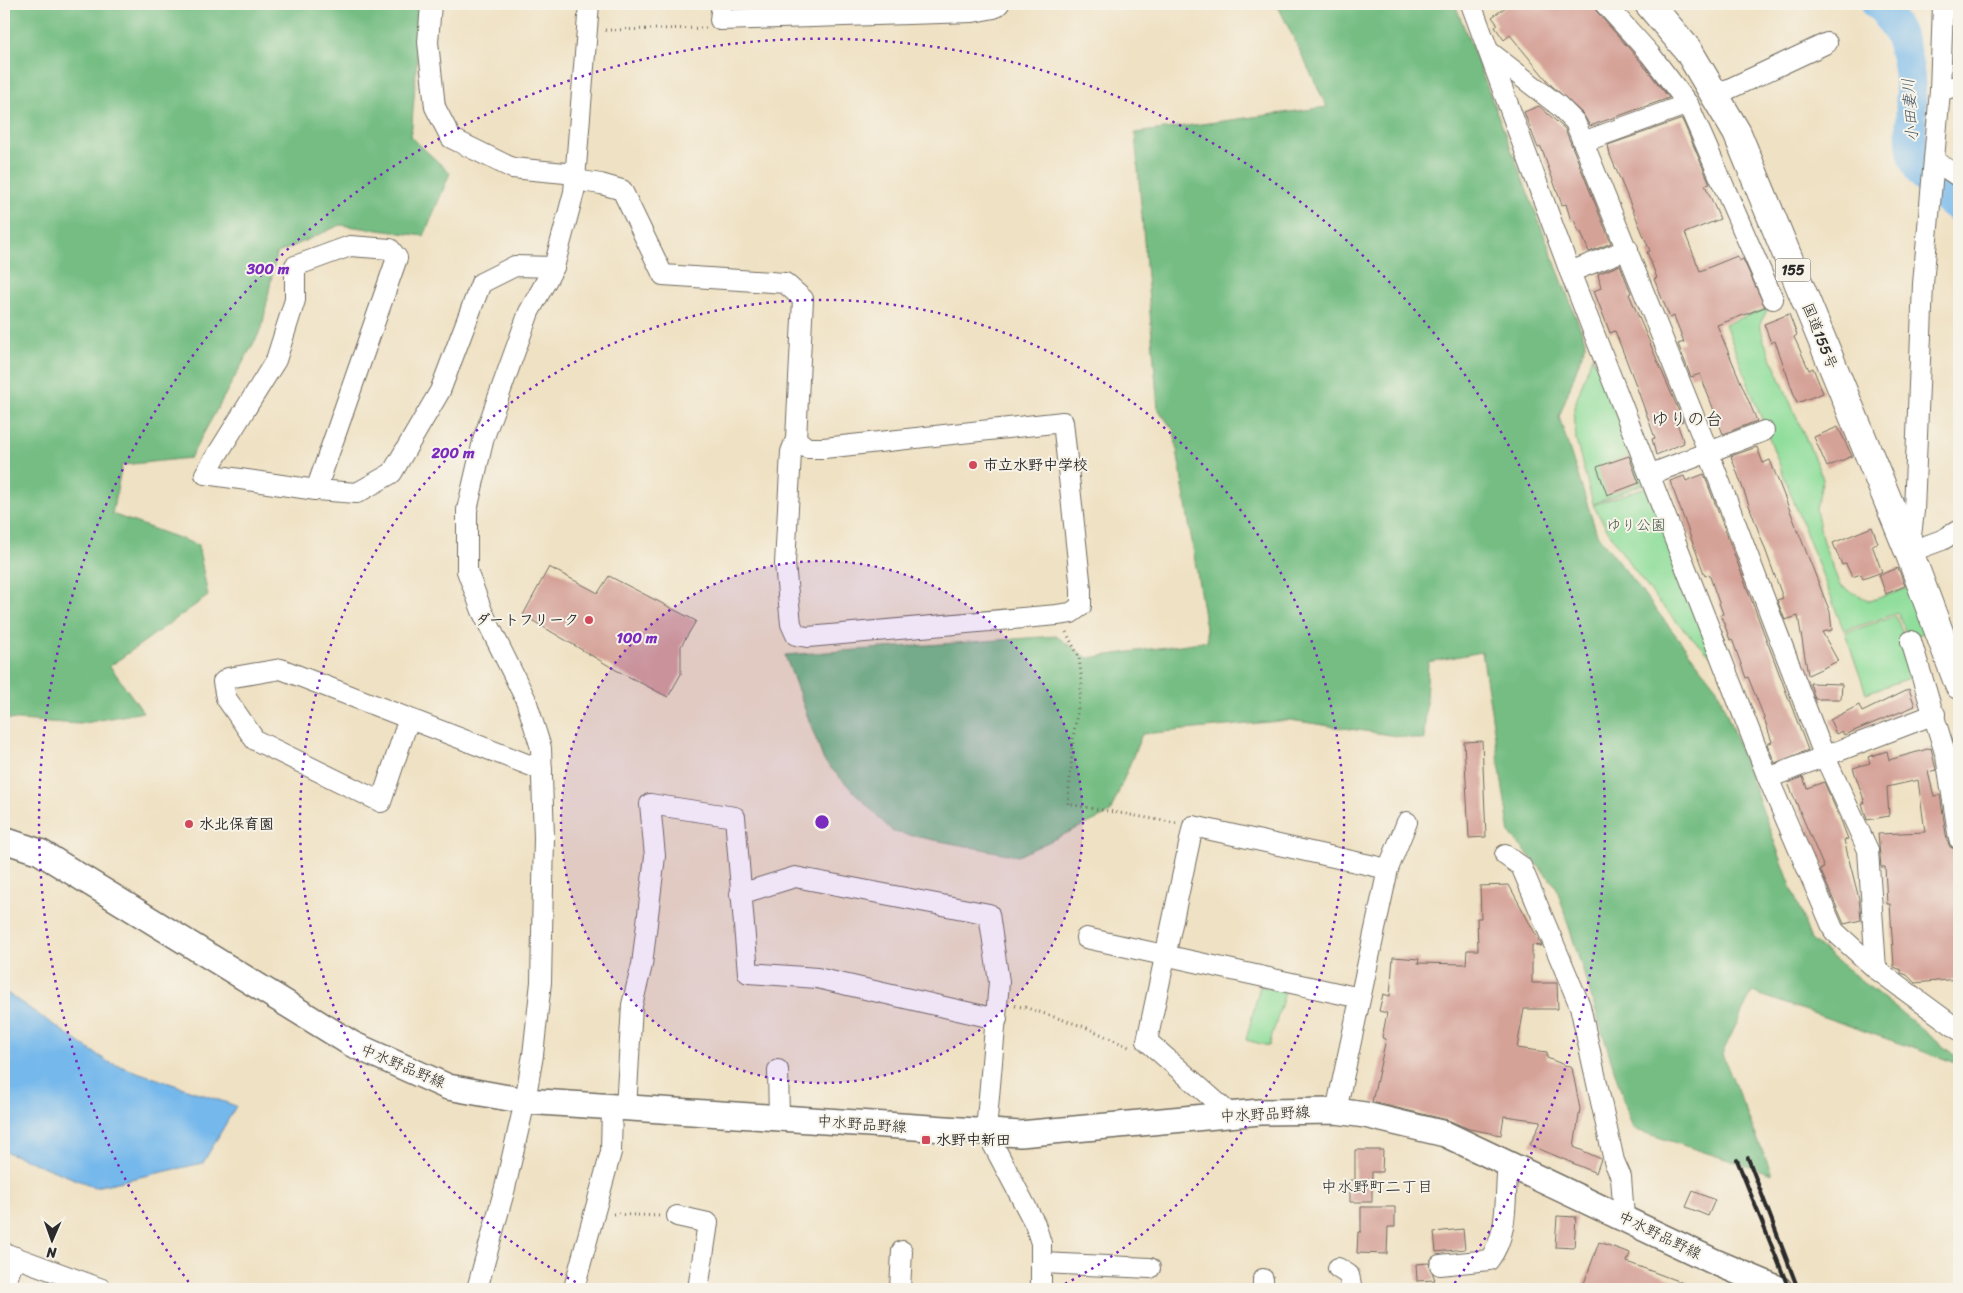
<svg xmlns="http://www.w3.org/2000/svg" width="1963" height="1293" font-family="Sriracha,'Klee One',sans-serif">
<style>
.green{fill:#90de9b;stroke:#5e8463}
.forest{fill:#74bd83;stroke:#507457}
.water{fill:#75b8eb;stroke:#50728b}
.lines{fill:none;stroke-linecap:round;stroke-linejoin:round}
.river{stroke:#75b8eb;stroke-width:31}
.building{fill:#d5a298}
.minor-casing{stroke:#706b60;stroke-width:22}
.major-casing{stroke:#706b60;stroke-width:28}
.highway-casing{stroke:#706b60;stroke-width:30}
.path{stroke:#706b60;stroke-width:3;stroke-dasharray:1 4;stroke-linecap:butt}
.minor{stroke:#fff;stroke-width:20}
.major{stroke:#fff;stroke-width:25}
.highway{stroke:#fff;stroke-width:28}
.rail{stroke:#2b2b2b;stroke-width:4}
.ring{fill:none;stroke:#7b2cbf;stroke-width:2.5;stroke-dasharray:2.5 5}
.poi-dot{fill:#d1495b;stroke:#f7f3e8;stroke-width:2}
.labels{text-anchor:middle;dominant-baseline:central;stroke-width:4;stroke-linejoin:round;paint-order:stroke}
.shield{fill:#f7f3e8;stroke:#686764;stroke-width:1}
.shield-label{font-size:14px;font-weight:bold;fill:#2b2b2b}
.street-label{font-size:15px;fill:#2b2b2b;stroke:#f7f3e8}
.poi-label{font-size:15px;font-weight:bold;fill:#2b2b2b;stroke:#f7f3e8;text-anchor:start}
.park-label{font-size:15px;fill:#445847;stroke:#f7f3e8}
.water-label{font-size:16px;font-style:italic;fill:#415565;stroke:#f7f3e8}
.neighbourhood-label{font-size:16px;fill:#2b2b2b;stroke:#f7f3e8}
.quarter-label{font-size:18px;fill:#2b2b2b;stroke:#f7f3e8}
.centre{fill:#7b2cbf;stroke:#f7f3e8;stroke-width:2.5}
.ring-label{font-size:15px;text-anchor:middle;font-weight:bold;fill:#7b2cbf;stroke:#f7f3e8;stroke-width:4;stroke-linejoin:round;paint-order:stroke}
</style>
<rect width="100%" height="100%" fill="#f7f3e8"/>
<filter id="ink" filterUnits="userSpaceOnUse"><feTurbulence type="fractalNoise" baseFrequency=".02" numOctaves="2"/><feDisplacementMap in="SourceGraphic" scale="10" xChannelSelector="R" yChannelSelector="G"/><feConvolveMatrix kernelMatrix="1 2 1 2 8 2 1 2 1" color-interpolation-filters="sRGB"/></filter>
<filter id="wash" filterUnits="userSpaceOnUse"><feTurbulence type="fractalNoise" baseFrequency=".0096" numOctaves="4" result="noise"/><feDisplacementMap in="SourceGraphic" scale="20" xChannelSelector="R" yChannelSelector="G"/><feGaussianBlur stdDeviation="1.12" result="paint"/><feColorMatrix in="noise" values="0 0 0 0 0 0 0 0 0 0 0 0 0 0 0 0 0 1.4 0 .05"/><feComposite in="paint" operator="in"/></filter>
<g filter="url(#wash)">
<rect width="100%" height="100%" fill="#efe1c3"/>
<g class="green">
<polygon points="1768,308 1760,324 1764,341 1823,479 1816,509 1823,542 1840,586 1870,601 1914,586 1932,630 1908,638 1898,613 1844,631 1725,324"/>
<polygon points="1592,356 1648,482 1593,504 1576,440 1574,407"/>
<path d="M1649,486L1713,657C1664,614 1625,562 1593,505Z"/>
<polygon points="1896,616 1918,675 1866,693 1845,633"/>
<polygon points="1260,986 1285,992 1269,1046 1246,1040"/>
</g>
<g class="forest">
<polygon points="4,4 421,4 411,137 450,173 424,236 340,225 276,254 262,328 190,458 122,465 112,514 198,545 208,596 110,666 143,712 80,724 4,719"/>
<polygon points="1270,4 1455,4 1586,343 1559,417 1597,534 1717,688 1811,940 1959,1059 1959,1064 1752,992 1722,1054 1772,1174 1633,1129 1556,886 1510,834 1482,652 1428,662 1424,740 1290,720 1142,734 1110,813 1018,856 893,832 824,761 785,655 1056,636 1088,658 1208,641 1174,431 1158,409 1135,133 1327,107 1279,8"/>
</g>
<polygon class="water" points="4,991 108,1062 236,1106 203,1163 95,1187 4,1151"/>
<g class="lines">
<path class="river" d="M1877,4C1908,31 1911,75 1911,114C1911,132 1910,155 1920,171C1929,185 1945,198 1959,208"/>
</g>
<g id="blocks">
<g class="building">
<polygon points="1510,4 1590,4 1641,62 1669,98 1590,126 1583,114 1551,85 1510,35 1504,40 1495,27 1498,25 1492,17"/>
<polygon points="1539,106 1565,129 1611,243 1589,252 1581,232 1579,232 1574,220 1571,221 1566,204 1562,205 1541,147 1538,148 1524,112"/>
<polygon points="1682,119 1710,184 1705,185 1720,219 1685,233 1700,271 1737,256 1739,261 1743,259 1765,307 1717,325 1757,421 1723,434 1700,374 1691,377 1678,344 1684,342 1674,316 1670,318 1654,279 1657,278 1647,252 1650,251 1610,155 1608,145"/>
<polygon points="1620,265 1631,293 1629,294 1683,421 1677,423 1684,443 1656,455 1652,439 1655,438 1634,380 1615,331 1610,333 1594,291 1601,288 1598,274"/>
<polygon points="1789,314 1797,335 1794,337 1809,370 1813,368 1823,393 1797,403 1775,341 1771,343 1764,324"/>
<polygon points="1838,427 1852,456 1827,467 1814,437"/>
<polygon points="1757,447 1763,463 1770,460 1830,612 1832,630 1822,632 1838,661 1808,675 1798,616 1785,620 1777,600 1783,598 1731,456"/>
<polygon points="1629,456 1639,483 1607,495 1597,467"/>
<polygon points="1704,474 1808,750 1775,763 1767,744 1772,742 1762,712 1748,677 1746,678 1732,639 1730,640 1721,615 1723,614 1709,574 1705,576 1670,481 1684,476 1686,481"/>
<polygon points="1872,527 1878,543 1872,545 1882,572 1863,579 1861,574 1852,577 1846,564 1842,565 1833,543"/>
<polygon points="549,567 598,593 609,576 696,621 681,646 681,674 668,697 616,670 523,615"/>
<polygon points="1898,568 1905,586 1886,594 1879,575"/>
<polygon points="1810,683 1842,684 1841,699 1815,699"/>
<polygon points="1909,689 1915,706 1844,735 1842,731 1836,734 1830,720 1859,705 1862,712"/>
<polygon points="1482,741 1486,837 1469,838 1464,742"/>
<polygon points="1931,748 1936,770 1928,772 1934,796 1940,795 1947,841 1950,847 1957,850 1959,869 1959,979 1915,983 1907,975 1901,973 1901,970 1894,967 1890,904 1887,904 1885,867 1881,867 1878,834 1925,832 1918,780 1887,787 1889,816 1867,820 1862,803 1865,803 1853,768 1870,763 1868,757 1887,751 1889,760"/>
<polygon points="1803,777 1807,788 1824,782 1842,823 1848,839 1844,840 1859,899 1861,920 1844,924 1820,869 1824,868 1788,783"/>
<polygon points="1509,885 1542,946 1532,945 1532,983 1557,983 1558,1009 1524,1009 1517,1048 1547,1052 1547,1058 1572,1068 1580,1109 1574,1147 1601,1159 1596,1173 1530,1145 1541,1121 1504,1116 1501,1135 1469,1129 1448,1120 1372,1102 1386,1039 1382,1038 1387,1013 1379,1011 1383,994 1390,996 1393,957 1419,959 1418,963 1466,964 1467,950 1478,950 1477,918 1481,918 1480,886"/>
<polygon points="1355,1150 1383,1150 1382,1172 1372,1172 1372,1202 1350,1202 1350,1180 1355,1180"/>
<polygon points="1693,1191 1715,1200 1708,1216 1686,1207"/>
<polygon points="1361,1207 1395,1207 1395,1227 1388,1227 1387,1254 1357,1253 1358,1232 1361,1232"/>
<polygon points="1557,1216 1576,1217 1574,1248 1555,1247"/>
<polygon points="1463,1229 1465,1249 1436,1252 1434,1232"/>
<polygon points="1599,1242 1630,1253 1627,1262 1699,1289 1582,1289"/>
<polygon points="1429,1263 1435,1280 1417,1281 1416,1264"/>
</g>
</g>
</g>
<g filter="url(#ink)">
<use href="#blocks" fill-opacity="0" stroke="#706b60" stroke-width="1"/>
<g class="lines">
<g class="minor-casing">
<g id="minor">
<polyline points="431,4 428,42 435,107 451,138 512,168 576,174"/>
<polyline points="722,4 720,20 973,12 994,8 999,4"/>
<polyline points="1471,4 1570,272 1768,778 1834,931 1876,969 1959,1030"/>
<polyline points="1605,4 1650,54 1688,104 1773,299"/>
<polyline points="1943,4 1940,91 1923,284 1914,511 1909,552 1942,540 1959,530"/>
<polyline points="1491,53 1559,106 1575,122 1708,451 1824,755 1868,850 1876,969"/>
<polyline points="1940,91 1959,85"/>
<polyline points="1716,95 1827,43"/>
<polyline points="1583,142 1688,104"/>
<polyline points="1935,161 1959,177"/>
<polyline points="575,180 601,184 622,190 663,275 785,283 803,299 796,439 791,452 785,564 791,624 796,635 808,637 1057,615 1071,613 1081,606 1081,589 1063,422 824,448 807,448 796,439"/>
<polygon points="350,246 390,249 397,258 316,490 205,474 276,360 295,300 295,266"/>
<polyline points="1570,272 1628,249"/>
<polyline points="1651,474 1764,431"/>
<polyline points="316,490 357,493 392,473 440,391 481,283 515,266 554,267"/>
<polyline points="1911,641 1946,756 1959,839"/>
<polyline points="408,721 381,802 255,740 226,698 223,682 228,678 281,669 542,770"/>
<polyline points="1768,778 1935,714"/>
<polyline points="1505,855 1521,866 1580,1006 1614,1161 1621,1177 1624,1217"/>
<polyline points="740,894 795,877 989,914 999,982 986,1131 1035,1224 1041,1243 1041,1289"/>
<polyline points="1086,938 1360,998"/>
<polyline points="778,1070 779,1118"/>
<polyline points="626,1109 632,1005 642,965 655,856 650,804 735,817 748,973 817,978 997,1019"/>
<polyline points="1336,1111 1388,869 1407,822"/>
<polyline points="1230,1114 1147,1041 1193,826 1388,869"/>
<polyline points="677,1216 708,1223 698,1289"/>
<polyline points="4,1253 102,1289"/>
<polyline points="1042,1263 1150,1268"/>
<path d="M1440,1265L1489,1260C1510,1233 1504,1196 1508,1164"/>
<polyline points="1338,1268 1349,1275 1352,1289"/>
<polyline points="4,1287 15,1257"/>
<polyline points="574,1288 611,1152 612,1108"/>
<polyline points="477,1289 505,1188 525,1101 533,1055 541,982 544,837 541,748 526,700 482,611 467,571 467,510 484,437 529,312 554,267 574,192 589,4"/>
<polyline points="900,1289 902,1251"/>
<polyline points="1263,1289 1263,1279"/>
</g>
</g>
<g class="major-casing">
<polyline id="major" points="4,840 40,852 352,1044 448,1087 525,1101 1020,1134 1260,1112 1336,1111 1365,1115 1445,1134 1715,1262 1779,1289"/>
</g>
<g class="highway-casing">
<polyline id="highway" points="1649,4 1688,50 1737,133 1909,552 1959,685"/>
</g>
<g class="path">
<polyline points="605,30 706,28"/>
<polyline points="1066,632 1079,657 1082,683 1073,738 1068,804 1176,823"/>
<polyline points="1015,1006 1024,1007 1085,1027 1131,1048"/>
<polyline points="613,1214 659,1216"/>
</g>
<use href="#minor" class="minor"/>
<use href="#major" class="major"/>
<use href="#highway" class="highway"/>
<g class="rail">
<polyline points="1748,1158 1798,1289"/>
<polyline points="1737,1160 1789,1289"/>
</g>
</g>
</g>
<circle cx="822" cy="822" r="261" fill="#7b2cbf" fill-opacity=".12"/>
<g class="ring">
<circle cx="822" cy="822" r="261"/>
<path d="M589 1289A522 522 0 1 1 1055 1289"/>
<path d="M193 1288A783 783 0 1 1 1451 1288"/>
</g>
<g class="poi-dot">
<circle cx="973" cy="465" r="5"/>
<circle cx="589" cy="620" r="5"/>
<circle cx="189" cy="824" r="5"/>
<rect x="921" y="1135" width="10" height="10" rx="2.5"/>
</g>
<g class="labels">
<rect class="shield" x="1775.5" y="258.5" width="35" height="23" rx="4"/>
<g class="shield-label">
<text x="1793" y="270">155</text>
</g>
<g class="street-label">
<text transform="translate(1820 336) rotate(68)">国道155号</text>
<text transform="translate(403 1066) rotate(23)">中水野品野線</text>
<text transform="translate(1265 1114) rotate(-3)">中水野品野線</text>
<text transform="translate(862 1124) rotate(4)">中水野品野線</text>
<text transform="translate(1660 1235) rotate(26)">中水野品野線</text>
</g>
<g class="poi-label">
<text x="983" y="465">市立水野中学校</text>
<text x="579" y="620" text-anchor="end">ダートフリーク</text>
<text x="199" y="824">水北保育園</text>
<text x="936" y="1140">水野中新田</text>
</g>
<g class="park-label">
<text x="1636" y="525">ゆり公園</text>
</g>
<g class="water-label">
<text transform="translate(1910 110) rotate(-94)">小田妻川</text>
</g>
<g class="neighbourhood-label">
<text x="1377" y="1186">中水野町二丁目</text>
</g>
<g class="quarter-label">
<text x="1687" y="419">ゆりの台</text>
</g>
</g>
<circle cx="822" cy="822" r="8" class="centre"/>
<g class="ring-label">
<text x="268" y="274">300 m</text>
<text x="453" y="458">200 m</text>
<text x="637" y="643">100 m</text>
</g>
<rect width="1963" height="1293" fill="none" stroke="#f7f3e8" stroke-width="20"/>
<g transform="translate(52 1240) rotate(182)" stroke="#f7f3e8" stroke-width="4" paint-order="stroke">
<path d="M0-4L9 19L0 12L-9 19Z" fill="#2b2b2b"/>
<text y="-8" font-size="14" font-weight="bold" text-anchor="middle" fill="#2b2b2b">N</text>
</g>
</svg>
